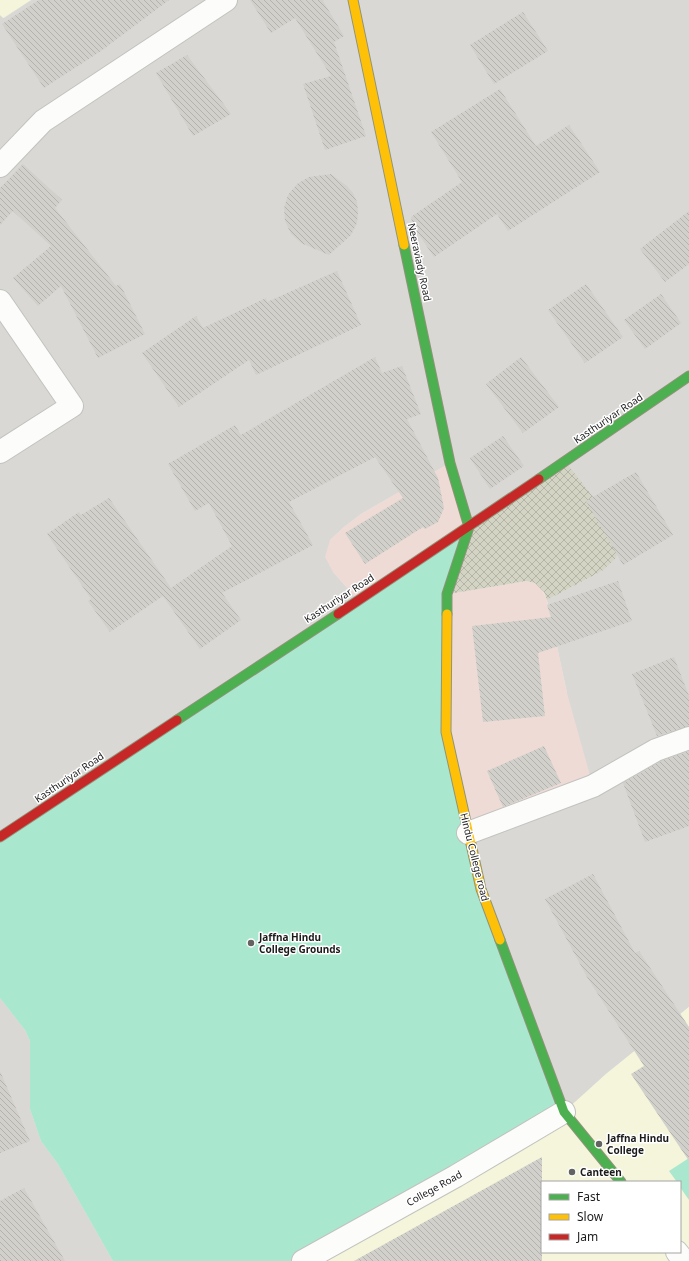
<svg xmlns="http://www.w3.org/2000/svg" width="689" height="1261" font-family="'Noto Sans',sans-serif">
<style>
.residential{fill:#d9d8d4}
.commercial{fill:#eedbd6}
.education{fill:#f4f5db;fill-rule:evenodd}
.construction{fill:url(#construction-cross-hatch)}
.pitch{fill:#aae7cf}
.building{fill:url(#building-back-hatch)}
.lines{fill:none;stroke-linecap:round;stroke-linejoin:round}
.street-casing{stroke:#c2c2bf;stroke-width:24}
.fast-casing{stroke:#90947a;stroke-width:11}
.slow-casing{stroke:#90947a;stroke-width:11}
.jam-casing{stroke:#90947a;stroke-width:11}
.street{stroke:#fcfcfb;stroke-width:22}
.fast{stroke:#4caf50;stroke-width:9}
.slow{stroke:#ffc107;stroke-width:9}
.jam{stroke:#c62828;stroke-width:9}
.poi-dot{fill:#636361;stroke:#fff;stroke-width:1.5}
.labels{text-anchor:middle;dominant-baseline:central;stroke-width:3;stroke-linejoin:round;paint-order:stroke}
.street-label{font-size:10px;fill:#1b1b1b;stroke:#fff}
.poi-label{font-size:10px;font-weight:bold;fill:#1b1b1b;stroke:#fff;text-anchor:start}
</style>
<defs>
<pattern id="construction-cross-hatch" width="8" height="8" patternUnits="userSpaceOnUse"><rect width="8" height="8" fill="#d3d4c3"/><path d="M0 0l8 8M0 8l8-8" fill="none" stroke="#b5b5a7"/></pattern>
<pattern id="building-back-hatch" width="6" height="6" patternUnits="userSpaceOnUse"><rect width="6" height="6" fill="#d2d0cb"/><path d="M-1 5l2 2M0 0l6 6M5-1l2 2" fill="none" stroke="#b4b2ae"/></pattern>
</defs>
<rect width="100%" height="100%" fill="#eae9e2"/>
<g class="residential">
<polygon points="31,0 689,0 689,1007 606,1074 564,1112 468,833 567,693 547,600 602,571 469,527 450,463 361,514 344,527 330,540 333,572 357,599 0,837 0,15 4,18"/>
<polygon points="0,998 25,1030 30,1041 30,1109 41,1141 58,1164 113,1261 0,1261"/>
</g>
<g class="commercial">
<polygon points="450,463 469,527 357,599 333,572 325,557 330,540 344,527 361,514"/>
<polygon points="526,581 535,583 541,588 547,600 567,693 593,786 468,833 446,732 447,594"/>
</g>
<g class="education">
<polygon points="0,0 31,0 3,18 0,15"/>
<path d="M689,1007V1261H303L564,1112L606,1074ZM542,1182H680V1252H542Z"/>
</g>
<polygon class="construction" points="565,461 597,502 621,545 615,559 602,571 547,600 544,592 535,583 526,581 448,594 469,527"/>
<g class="pitch">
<polygon points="469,527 448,594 446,732 481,889 564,1112 303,1261 113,1261 58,1164 41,1141 30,1109 30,1041 25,1030 0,998 0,837"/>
<polygon points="689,1158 689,1200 680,1187 680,1182 677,1182 669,1171"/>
</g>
<g class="building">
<polygon points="39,0 169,0 101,51 44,88 2,24"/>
<polygon points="250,0 324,0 323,1 344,36 334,42 366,136 325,150 303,84 331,76 295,18 271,33"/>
<polygon points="523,12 548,51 494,84 470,45"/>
<polygon points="187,55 231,114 193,136 156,73"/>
<polygon points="500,89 536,146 569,125 600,172 508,231 497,214 434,257 413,226 411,217 462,182 431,132"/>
<polygon points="23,164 62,200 55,208 116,286 120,284 145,334 98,358 61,286 38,306 13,278 51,246 13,211 0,225 0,188"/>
<polygon points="331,174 347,186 353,193 357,202 358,212 357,223 351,235 329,255 301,243 291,234 285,221 284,208 288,195 297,184 309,177"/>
<polygon points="689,211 689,264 665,282 640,249"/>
<polygon points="337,271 361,325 256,375 249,360 179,407 142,353 196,316 203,328 266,298 267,302"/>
<polygon points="586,284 623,337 585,363 548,310"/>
<polygon points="661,294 681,323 645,349 624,320"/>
<polygon points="375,357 382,373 402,366 421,414 407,419 438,478 444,508 438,522 425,529 423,527 365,564 345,533 403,498 375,457 289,502 313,545 222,593 241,620 200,649 163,596 110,632 88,601 91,599 47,534 79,512 81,515 109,498 171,588 232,546 209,503 195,511 168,464 235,425 241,435"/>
<polygon points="521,357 559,407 523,433 486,384"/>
<polygon points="503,436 524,466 490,489 470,458"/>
<polygon points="636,472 673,535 623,565 586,501"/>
<polygon points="618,581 632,621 538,653 545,716 483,722 472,626 551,617 547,605"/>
<polygon points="674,657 689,696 689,726 657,736 632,674"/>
<polygon points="544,746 561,783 503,807 487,771"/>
<polygon points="689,751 689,826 645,842 623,783 661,761"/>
<polygon points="593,874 635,953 639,951 689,1027 689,1161 631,1074 644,1066 587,977 545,899"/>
<polygon points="0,1071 30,1141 0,1153"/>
<polygon points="542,1157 542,1261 354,1261"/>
<polygon points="24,1188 65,1261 0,1261 0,1201"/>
</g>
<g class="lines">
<g class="street-casing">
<g id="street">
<polyline points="0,166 43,121 226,0"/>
<polyline points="0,301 72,406 0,452"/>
<polyline points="468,833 593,786 656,750 689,738"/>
<polyline points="677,1252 684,1261"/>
<polyline points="303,1261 456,1176 564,1112"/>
</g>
</g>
<g class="fast-casing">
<g id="fast">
<polyline points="404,245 450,463 469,527 447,594 447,614"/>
<polyline points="539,479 689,376"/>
<polyline points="177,720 338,614"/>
<polyline points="500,940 564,1112 621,1182"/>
</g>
</g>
<g class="slow-casing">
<g id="slow">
<polyline points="353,0 404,245"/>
<polyline points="447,614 446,732 481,889 500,940"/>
</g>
</g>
<g class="jam-casing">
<g id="jam">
<polyline points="338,614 539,479"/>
<polyline points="0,837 177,720"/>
</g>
</g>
<use href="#street" class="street"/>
<use href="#fast" class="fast"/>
<use href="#slow" class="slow"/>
<use href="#jam" class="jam"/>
</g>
<g class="poi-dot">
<circle cx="251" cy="943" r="4"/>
<circle cx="599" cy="1144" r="4"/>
<circle cx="572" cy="1172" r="4"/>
</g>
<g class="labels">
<g class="street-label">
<text transform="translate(420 262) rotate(78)">Neeraviady Road</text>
<text transform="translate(608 418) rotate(-34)">Kasthuriyar Road</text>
<text transform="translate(339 598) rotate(-33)">Kasthuriyar Road</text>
<text transform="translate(69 777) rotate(-34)">Kasthuriyar Road</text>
<text transform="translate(475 857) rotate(76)">Hindu College road</text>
<text transform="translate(434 1188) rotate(-29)">College Road</text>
</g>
<g class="poi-label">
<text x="259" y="937">Jaffna Hindu<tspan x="259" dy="12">College Grounds</tspan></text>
<text x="607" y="1138">Jaffna Hindu<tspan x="607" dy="12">College</tspan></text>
<text x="580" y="1172">Canteen</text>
</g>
</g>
<rect x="541" y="1181" width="140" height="72" fill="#ffffff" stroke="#a4a4a4"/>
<rect x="549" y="1194" width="20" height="6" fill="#4caf50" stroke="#a4a4a4"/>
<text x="577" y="1201" font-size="12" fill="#1b1b1b">Fast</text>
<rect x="549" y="1214" width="20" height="6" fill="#ffc107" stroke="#a4a4a4"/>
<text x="577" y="1221" font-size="12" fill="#1b1b1b">Slow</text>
<rect x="549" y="1234" width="20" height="6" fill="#c62828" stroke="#a4a4a4"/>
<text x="577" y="1241" font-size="12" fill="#1b1b1b">Jam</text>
</svg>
